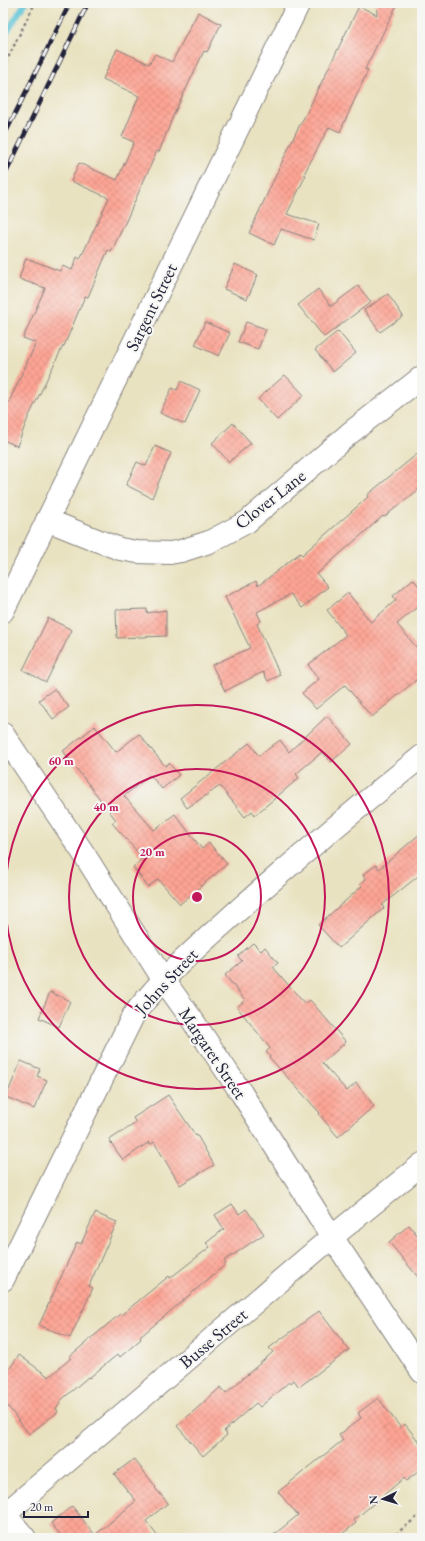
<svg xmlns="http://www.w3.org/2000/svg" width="425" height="1541" font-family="'EB Garamond',serif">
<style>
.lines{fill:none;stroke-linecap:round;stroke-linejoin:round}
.stream{stroke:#5ac3d7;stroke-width:6}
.building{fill:url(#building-cross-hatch)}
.minor-casing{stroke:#86827e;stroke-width:24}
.path{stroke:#86827e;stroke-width:2.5;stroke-dasharray:3 3;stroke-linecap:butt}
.minor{stroke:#fff;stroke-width:22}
.rail-casing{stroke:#22223b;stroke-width:4.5}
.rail{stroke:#f6f6f2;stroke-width:3;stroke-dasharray:9;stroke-linecap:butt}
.ring{fill:none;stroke:#c2185b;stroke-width:2}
.labels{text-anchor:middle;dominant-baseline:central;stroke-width:4;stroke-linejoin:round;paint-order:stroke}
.street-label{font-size:18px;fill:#22223b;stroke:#f6f6f2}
.centre{fill:#c2185b;stroke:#f6f6f2;stroke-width:2}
.ring-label{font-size:12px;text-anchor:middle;font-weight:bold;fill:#c2185b;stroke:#f6f6f2;stroke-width:4;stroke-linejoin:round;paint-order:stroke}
</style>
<defs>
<pattern id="building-cross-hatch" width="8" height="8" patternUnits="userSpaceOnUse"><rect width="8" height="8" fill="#fda494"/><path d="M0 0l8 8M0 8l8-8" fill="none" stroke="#d98d80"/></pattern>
</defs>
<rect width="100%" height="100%" fill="#f6f6f2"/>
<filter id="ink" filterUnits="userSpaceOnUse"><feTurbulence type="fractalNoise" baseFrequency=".025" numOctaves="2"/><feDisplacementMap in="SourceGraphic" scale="8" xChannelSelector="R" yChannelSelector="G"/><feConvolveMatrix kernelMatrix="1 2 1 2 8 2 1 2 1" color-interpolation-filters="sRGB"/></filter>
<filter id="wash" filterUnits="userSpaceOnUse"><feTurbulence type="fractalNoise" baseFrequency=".012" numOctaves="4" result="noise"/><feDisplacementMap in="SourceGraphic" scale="16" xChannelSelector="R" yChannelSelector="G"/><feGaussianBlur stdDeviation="0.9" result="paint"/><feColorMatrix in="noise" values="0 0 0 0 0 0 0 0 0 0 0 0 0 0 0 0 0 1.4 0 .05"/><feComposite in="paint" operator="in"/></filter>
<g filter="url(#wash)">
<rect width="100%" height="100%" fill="#e9e2c0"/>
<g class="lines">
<polyline class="stream" points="3,38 25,3"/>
</g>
<g id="blocks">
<g class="building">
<polygon points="376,3 398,3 365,69 368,70 340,132 329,127 304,174 306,175 287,214 319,224 314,240 281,229 274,245 249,233 297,130 306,114 359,6 377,15"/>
<polygon points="198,12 221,24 207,52 204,51 174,114 159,152 157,151 126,221 111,252 108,250 88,297 85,296 64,346 63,346 28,418 17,446 3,440 3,415 36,343 23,338 45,288 19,279 26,258 60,271 62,266 72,270 77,257 80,259 109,198 71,181 79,163 117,180 134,142 122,137 139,96 103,79 117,49 149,64 155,54 172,62"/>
<polygon points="235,264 258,275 247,299 224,289"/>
<polygon points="358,286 371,302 324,337 298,305 318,289 331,306"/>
<polygon points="388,294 403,316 380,332 364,310"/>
<polygon points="205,322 230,333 219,356 195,345"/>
<polygon points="246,322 266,329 258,349 238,342"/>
<polygon points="338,331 356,353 333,372 315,350"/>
<polygon points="285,375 304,395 277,420 258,399"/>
<polygon points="181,381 200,390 185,424 160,413 172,388 177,390"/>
<polygon points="233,423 251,443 229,462 212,443"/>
<polygon points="155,446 171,453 152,498 126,485 137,462 146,466"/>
<polygon points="422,450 422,487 384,517 383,516 317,574 328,587 302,608 291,594 257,612 261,621 257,624 280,675 268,681 263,672 225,691 212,665 250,648 225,597 256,581 258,586 300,553 302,555 368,497 367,495"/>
<polygon points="413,579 422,590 422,603 397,624 422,654 422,675 372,717 345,685 316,709 302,693 319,679 308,665 346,635 327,610 348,593 371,622 396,600 393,596"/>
<polygon points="147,609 147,613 166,610 166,636 117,638 116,610"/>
<polygon points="48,618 72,630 46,682 23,670"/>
<polygon points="54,689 69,707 53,719 39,700"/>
<polygon points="327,716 352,744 331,762 322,752 296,774 299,778 255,815 252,811 245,817 220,786 187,808 180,798 249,743 259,756 280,740 289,752"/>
<polygon points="95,726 116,752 139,734 165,766 169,763 179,775 162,789 150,775 124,796 154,830 175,814 202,849 209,843 227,864 180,904 158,879 148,887 133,867 143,858 112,823 116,820 63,751"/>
<polygon points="422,832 422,873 382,905 384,908 339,948 318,925 362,886 360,884 366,879 363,875 376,865 379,869"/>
<polygon points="253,943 261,951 265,947 278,963 273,967 305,1004 310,1000 346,1042 322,1063 347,1091 356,1083 374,1106 338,1137 319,1114 320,1113 269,1057 270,1056 266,1052 270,1048 237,1007 245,1000 225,975 242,961 238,956"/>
<polygon points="50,992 70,1001 59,1027 39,1018"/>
<polygon points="21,1061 40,1069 37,1076 47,1080 34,1109 6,1097"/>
<polygon points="168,1095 196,1136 197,1135 214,1165 180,1185 154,1142 150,1145 149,1142 123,1160 109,1140 136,1123 133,1118"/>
<polygon points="232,1204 239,1214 246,1209 264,1234 224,1261 226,1264 140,1337 141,1339 120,1357 118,1354 89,1378 88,1377 59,1402 60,1404 56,1408 58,1412 29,1434 3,1400 3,1378 19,1355 49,1377 71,1358 70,1356 120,1314 121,1315 169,1276 170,1278 210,1247 206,1243 224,1229 215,1215"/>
<polygon points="95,1213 117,1222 89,1286 93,1288 70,1338 39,1325 77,1242 81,1244"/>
<polygon points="409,1225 422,1241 422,1282 389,1242"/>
<polygon points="319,1311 349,1350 299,1387 294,1380 291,1383 289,1382 260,1407 256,1403 224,1431 227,1435 203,1456 177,1426 221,1387 226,1393 273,1352 269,1348"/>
<polygon points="378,1398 401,1428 405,1424 422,1446 422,1469 406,1481 404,1478 354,1520 356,1523 337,1538 270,1538 298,1515 278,1492 343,1440 339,1435 361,1418 358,1413"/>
<polygon points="134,1459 156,1487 155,1488 168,1503 146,1521 159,1538 63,1538 51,1523 72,1506 95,1535 136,1501 114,1474"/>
</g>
</g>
</g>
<g filter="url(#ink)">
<use href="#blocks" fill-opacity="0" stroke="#86827e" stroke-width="1"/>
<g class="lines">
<g class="minor-casing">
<g id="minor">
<polyline points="47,520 104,543 120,549 137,552 170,553 181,551 209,542 247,522 350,433 422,377"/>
<polyline points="3,611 299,3"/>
<polyline points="3,734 82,851 163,979 193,1021 242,1094 332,1237 422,1372"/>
<path d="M3,1280L133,1016C164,974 204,941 243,906C301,855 361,805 422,756"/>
<polyline points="3,1512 25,1538"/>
<polyline points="5,1514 332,1237 422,1164"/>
</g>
</g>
<g class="path">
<polyline points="3,68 35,3"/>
<polyline points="391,1538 422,1513"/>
</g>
<use href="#minor" class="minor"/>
<g class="rail-casing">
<g id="rail">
<polyline points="3,138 70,3"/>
<polyline points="3,179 88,3"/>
</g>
</g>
<use href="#rail" class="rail"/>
</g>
</g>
<g class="ring">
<circle cx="197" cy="897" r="64"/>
<circle cx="197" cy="897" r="128"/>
<circle cx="197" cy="897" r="192"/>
</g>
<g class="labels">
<g class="street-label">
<text transform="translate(151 307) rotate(-64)">Sargent Street</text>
<text transform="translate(270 499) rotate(-38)">Clover Lane</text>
<text transform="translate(166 981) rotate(-47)">Johns Street</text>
<text transform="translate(213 1053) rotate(56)">Margaret Street</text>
<text transform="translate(213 1338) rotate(-40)">Busse Street</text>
</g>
</g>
<circle cx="197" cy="897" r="6" class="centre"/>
<g class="ring-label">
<text x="61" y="765">60 m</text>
<text x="106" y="811">40 m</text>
<text x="152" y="856">20 m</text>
</g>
<rect width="425" height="1541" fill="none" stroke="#f6f6f2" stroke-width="16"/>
<g transform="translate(383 1499) rotate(265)" stroke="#f6f6f2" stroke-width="3" paint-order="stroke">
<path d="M0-3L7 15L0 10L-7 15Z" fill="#22223b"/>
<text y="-6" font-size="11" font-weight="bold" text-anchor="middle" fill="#22223b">N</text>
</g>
<path d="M24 1511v6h64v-6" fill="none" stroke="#22223b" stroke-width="2"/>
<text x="30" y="1511" font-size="12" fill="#22223b" stroke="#f6f6f2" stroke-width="3" paint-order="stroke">20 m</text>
</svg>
